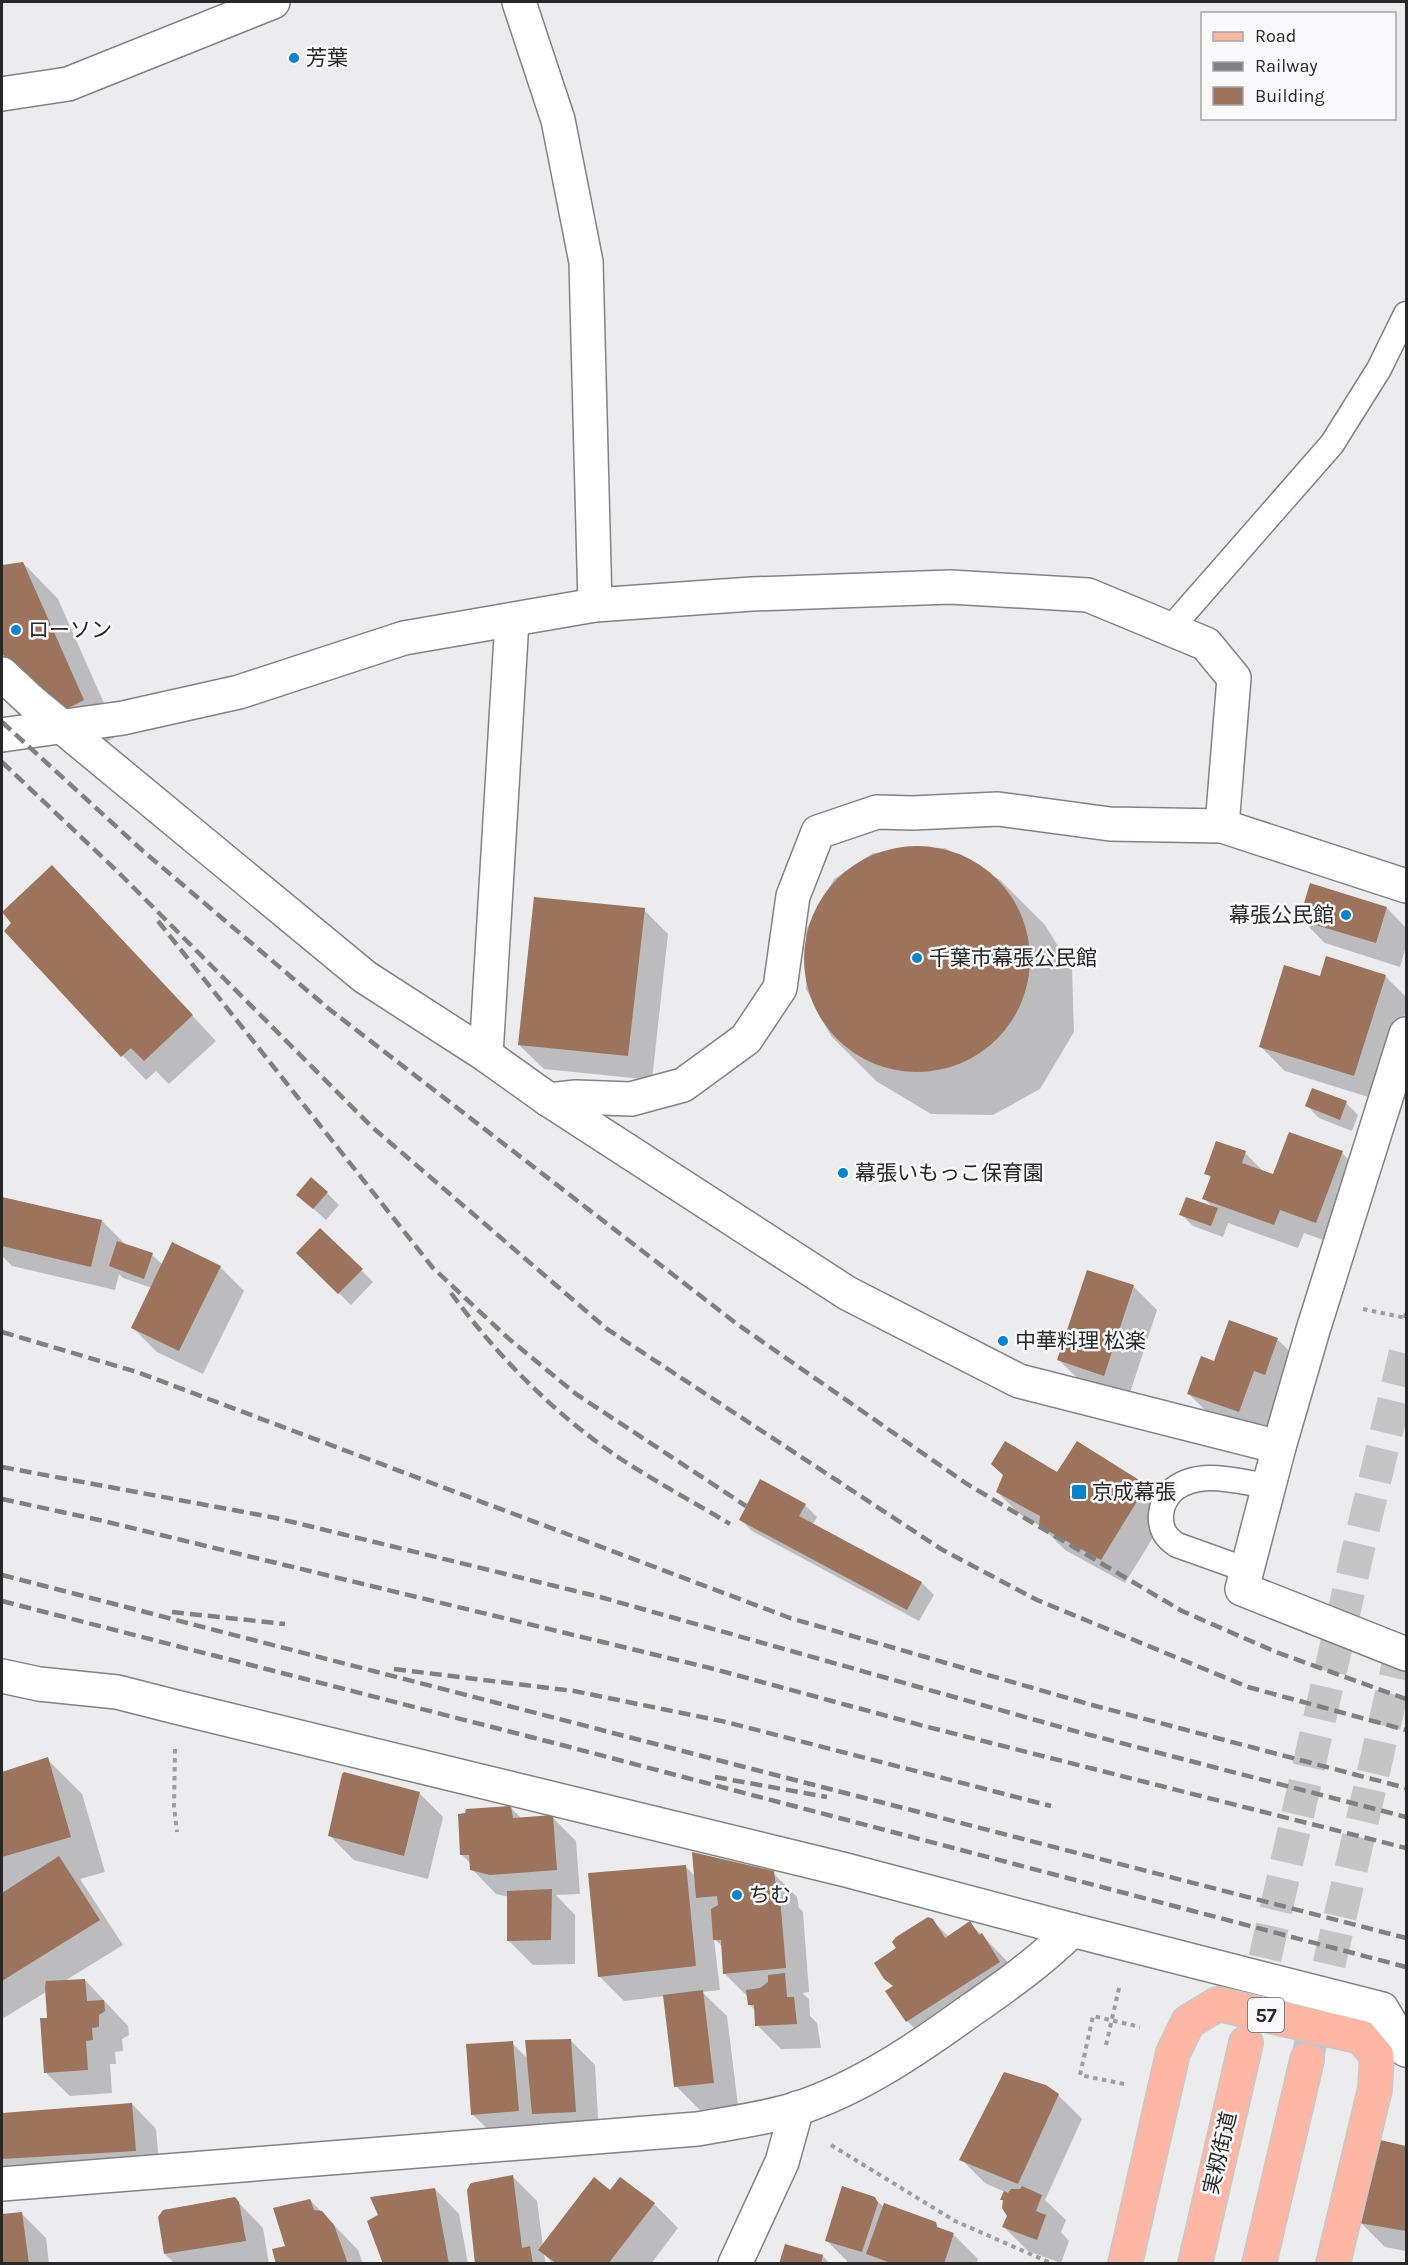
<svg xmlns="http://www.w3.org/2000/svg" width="1408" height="2265" font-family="Karla,'Noto Sans JP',sans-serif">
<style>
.shadow{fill:#0003}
.building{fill:#9c735c}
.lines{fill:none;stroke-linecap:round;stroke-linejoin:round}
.primary-tunnel{stroke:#c5c5c6;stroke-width:33;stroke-dasharray:33 16;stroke-linecap:butt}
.lane-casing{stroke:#828284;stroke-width:27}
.street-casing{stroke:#828284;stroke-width:36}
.primary-casing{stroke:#c7c7c7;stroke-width:36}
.path{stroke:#9e9ea0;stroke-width:4;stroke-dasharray:4.5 4.5;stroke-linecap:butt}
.lane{stroke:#fff;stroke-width:24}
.street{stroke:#fff;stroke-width:33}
.primary{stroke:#feb7a5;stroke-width:33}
.rail{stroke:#808081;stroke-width:4.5;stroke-dasharray:12 6;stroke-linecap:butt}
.poi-dot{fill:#0383cb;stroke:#f9f9fb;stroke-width:2}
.labels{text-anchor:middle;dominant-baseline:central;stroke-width:5;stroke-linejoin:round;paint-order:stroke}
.shield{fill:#f9f9fb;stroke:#666667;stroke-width:1.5}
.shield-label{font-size:20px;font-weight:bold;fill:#272728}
.poi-label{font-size:21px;fill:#272728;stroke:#f9f9fb;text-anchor:start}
.street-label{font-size:21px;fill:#272728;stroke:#f9f9fb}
</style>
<rect width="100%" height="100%" fill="#ececee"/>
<g class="shadow">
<polygon points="23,563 58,599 118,735 98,747 2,652 2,567"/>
<polygon points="945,848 1000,880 1045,925 1072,969 1074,1032 1040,1089 993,1115 931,1114 876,1081 831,1036 806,989 806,930 834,879 873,853"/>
<polygon points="1311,885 1387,908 1406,928 1406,946 1400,967 1325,943 1301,919"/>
<polygon points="76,891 216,1041 169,1084 156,1071 146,1080 122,1055"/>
<polygon points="644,910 668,934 652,1080 544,1069 519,1045"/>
<polygon points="1385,976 1406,997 1406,1010 1378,1100 1285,1071 1260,1046 1321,978"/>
<polygon points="1346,1103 1358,1115 1352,1131 1319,1118 1307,1106"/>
<polygon points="1245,1153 1265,1173 1274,1176 1342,1153 1366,1177 1340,1246 1304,1233 1298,1248 1228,1223 1223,1237 1193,1226 1181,1214 1213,1208 1204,1198 1211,1178 1206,1173"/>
<polygon points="327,1193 339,1205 326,1220 298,1195"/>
<polygon points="2,1198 102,1221 126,1245 152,1255 163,1265 220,1267 244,1291 203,1374 157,1352 132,1327 152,1288 123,1278 119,1274 115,1290 12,1266 2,1256"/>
<polygon points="320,1230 373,1282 351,1305 298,1253"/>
<polygon points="1133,1286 1157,1310 1128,1399 1083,1384 1059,1360"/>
<polygon points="1277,1339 1313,1374 1274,1446 1224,1429 1188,1393 1215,1363"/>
<polygon points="1058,1474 1146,1486 1170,1510 1125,1583 1065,1550 1042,1527 1022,1516 997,1492"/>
<polygon points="805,1505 817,1517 813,1524 922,1583 934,1595 919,1621 752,1531 740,1519"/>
<polygon points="47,1759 82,1794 105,1872 80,1879 123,1945 63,1982 85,1980 128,2026 129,2035 122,2039 123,2051 115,2052 116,2064 110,2064 112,2093 70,2096 45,2072 49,2019 46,1992 2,2019 2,1774"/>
<polygon points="419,1793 443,1817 428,1879 354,1860 329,1835"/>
<polygon points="510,1807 522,1819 552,1817 576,1841 580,1894 556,1895 575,1915 575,1964 533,1965 509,1941 509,1897 496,1894 472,1869 471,1864 462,1855"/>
<polygon points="685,1866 696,1877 773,1873 797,1897 799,1908 803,1912 809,1992 802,1993 809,1999 810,2016 817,2023 821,2048 781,2049 757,2025 756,2011 749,2004 748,1997 724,1973 723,1947 714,1939 720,1990 702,1992 727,2016 738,2106 700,2110 676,2086 665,1996 624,2001 600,1977"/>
<polygon points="932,1920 949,1937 970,1923 1006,1960 1023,1987 931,2045 907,2021 894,1987 898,1948"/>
<polygon points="570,2040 595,2065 599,2135 557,2138 541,2122 542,2135 497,2138 472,2114 512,2043 528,2059"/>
<polygon points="1058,2095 1082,2119 1045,2200 1066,2220 1061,2232 1069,2241 1061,2263 1028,2251 1004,2227 1009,2216 1002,2199 1005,2192 985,2183 961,2159"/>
<polygon points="132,2104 156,2129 160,2175 2,2184 2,2114"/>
<polygon points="1377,2141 1406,2148 1406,2251 1385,2247 1361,2223"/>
<polygon points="513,2177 537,2201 543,2246 610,2192 654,2204 678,2228 651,2264 553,2264 544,2254 546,2264 477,2264"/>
<polygon points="435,2189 459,2214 468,2264 384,2264"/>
<polygon points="874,2198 884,2207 935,2224 942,2231 954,2235 978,2259 976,2264 846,2264 847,2261 827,2241"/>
<polygon points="235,2199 263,2228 269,2264 175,2264 165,2254"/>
<polygon points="310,2200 358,2250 363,2264 278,2264"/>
<polygon points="22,2214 46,2238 49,2264 2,2264 2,2216"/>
<polygon points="823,2256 830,2264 780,2264"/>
</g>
<g class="building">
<polygon points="23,562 84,700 61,712 2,654 2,565"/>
<circle cx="917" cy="959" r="113"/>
<polygon points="52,865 193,1015 144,1061 131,1048 121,1057 4,931 11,923 2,912"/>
<polygon points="1310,883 1387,907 1376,943 1299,920"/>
<polygon points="534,897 645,908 628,1056 518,1045"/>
<polygon points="1326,956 1386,975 1354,1076 1259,1047 1284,965 1320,976"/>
<polygon points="1312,1088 1347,1101 1340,1120 1305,1106"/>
<polygon points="1289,1132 1343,1151 1316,1223 1280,1210 1274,1225 1202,1199 1211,1176 1204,1174 1216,1141 1246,1151 1242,1163 1273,1174"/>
<polygon points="311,1177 328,1192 313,1209 296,1195"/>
<polygon points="2,1197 102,1220 91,1267 2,1246"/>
<polygon points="1186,1197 1218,1208 1211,1226 1179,1215"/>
<polygon points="320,1228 363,1269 338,1294 296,1253"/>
<polygon points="117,1241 153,1253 144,1279 109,1266"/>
<polygon points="172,1242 221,1266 179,1351 131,1328"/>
<polygon points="1087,1270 1134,1285 1104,1376 1057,1360"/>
<polygon points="1229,1320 1278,1338 1265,1375 1254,1371 1239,1412 1187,1394 1201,1356 1214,1361"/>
<polygon points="1005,1441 1057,1472 1077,1441 1147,1485 1101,1560 1039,1526 1040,1516 996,1492 1003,1475 991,1464"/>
<polygon points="760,1479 806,1504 799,1516 922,1582 907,1610 739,1520"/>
<polygon points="48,1757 71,1837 2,1857 2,1772"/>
<polygon points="344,1772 420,1792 404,1856 328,1836 342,1774"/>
<polygon points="511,1806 513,1818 553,1815 557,1870 490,1875 470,1870 469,1855 460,1855 458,1814 465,1813 466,1809"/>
<polygon points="692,1852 774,1871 776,1886 779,1886 786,1968 723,1974 721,1940 713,1940 711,1909 718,1905 717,1896 696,1898"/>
<polygon points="59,1856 100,1920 2,1981 2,1893"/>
<polygon points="686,1865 696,1966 598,1977 588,1873"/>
<polygon points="552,1889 551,1940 507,1941 507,1891"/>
<polygon points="928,1917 933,1919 945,1938 970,1921 979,1935 982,1933 1000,1962 906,2022 885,1991 893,1986 884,1979 874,1963 896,1948 892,1942 896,1937"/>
<polygon points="785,1973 787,1997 794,1997 797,2024 755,2026 754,2005 748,2005 746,1990 760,1988 768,1982 768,1975"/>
<polygon points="85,1979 87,2001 104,2000 105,2011 99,2015 99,2027 92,2028 93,2040 86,2041 88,2070 44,2073 40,2018 47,2018 45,1987 46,1981"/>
<polygon points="703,1990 714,2083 674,2087 663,1995"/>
<polygon points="571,2039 576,2112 532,2114 525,2040"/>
<polygon points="513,2041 519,2111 471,2115 466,2044"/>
<polygon points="1004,2072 1046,2085 1059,2094 1018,2184 959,2160"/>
<polygon points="132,2103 136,2151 2,2159 2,2113"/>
<polygon points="1376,2139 1406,2146 1406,2231 1359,2223"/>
<polygon points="513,2175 522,2248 530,2246 533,2264 475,2264 467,2190 471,2183"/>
<polygon points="594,2177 610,2190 620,2177 655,2203 608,2264 557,2264 538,2250"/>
<polygon points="842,2186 875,2197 878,2203 862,2252 825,2241"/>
<polygon points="1022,2186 1042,2195 1036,2211 1046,2215 1037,2240 1002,2227 1007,2216 1002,2208 1003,2200 1000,2200 1004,2191 1008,2193 1011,2189 1020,2189"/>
<polygon points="435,2188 449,2264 383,2264 367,2221 378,2215 370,2197"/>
<polygon points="235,2197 239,2202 246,2241 164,2254 158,2217 163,2210"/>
<polygon points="310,2199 314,2210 322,2211 334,2225 348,2264 276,2264 272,2249 285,2246 273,2208"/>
<polygon points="884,2203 936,2222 937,2227 954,2233 944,2264 894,2264 866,2254"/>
<polygon points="22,2212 29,2264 2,2264 2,2214"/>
<polygon points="785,2244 823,2255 821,2264 779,2264"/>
</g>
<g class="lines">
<g class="primary-tunnel">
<polyline points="1254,2006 1356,1559 1406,1350"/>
<polyline points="1307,2060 1406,1631"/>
</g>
<g class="lane-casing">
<g id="lane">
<polyline points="1171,628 1332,444 1379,369 1406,314"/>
<path d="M1247,1570L1177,1545C1165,1537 1160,1529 1161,1514C1162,1504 1166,1497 1173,1490C1200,1468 1238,1482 1269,1486"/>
</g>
</g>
<g class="street-casing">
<g id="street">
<polyline points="519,2 558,120 586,262 595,605"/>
<polyline points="2,94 68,84 273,2"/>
<polyline points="2,674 32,702 365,977 486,1055 549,1100 847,1293 1019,1381 1279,1447"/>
<polyline points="2,735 123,718 239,692 404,638 595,605 752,594 950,587 1088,595 1206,644 1234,678 1222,826"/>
<polyline points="1406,1034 1313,1330 1279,1447 1242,1589 1406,1654"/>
<polyline points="486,1055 512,620"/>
<polyline points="549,1100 576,1097 631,1099 683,1085 746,1039 780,988 793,896 818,832 877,812 913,813 998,809 1110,824 1222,826 1406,886"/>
<polyline points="2,1676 39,1684 117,1692 176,1707 846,1870 1072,1930 1382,2009 1406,2050"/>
<path d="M2,2184L697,2129C730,2123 764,2119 796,2109C860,2088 917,2049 971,2010C1007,1985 1041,1961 1072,1930"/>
<polyline points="735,2264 782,2162 797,2108"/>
</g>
</g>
<g class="primary-casing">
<g id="primary">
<polyline points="1125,2264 1173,2053 1188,2022 1218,2004 1361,2037 1377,2056 1375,2089 1333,2264"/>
<polyline points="1195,2264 1246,2043"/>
<polyline points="1259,2264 1307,2060"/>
</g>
</g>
<g class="path">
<polyline points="1363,1309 1406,1318"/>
<polyline points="1405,1318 1406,1311"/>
<polyline points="175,1749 174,1806 177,1832"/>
<polyline points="1106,2045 1120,1984"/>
<polyline points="1124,2084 1080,2075 1093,2016 1140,2027"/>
<polyline points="831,2145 955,2221 1053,2264"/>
</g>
<use href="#lane" class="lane"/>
<use href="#street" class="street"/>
<use href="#primary" class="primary"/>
<g class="rail">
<polyline points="2,722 143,851 329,1009 737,1324 967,1484 1182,1611 1276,1652 1406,1699"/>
<polyline points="2,762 118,872 372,1127 607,1329 941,1549 1037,1600 1248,1687 1406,1730"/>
<polyline points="158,921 433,1268 508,1338 576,1394 746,1506"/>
<path d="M451,1293C499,1358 556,1416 624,1461C658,1483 695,1503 730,1524"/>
<polyline points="2,1332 137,1372 790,1618 1092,1705 1406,1788"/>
<polyline points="2,1467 276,1518 600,1597 1071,1730 1406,1817"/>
<polyline points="2,1499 99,1520 714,1669 924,1726 1406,1848"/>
<polyline points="2,1575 1406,1938"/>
<polyline points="2,1601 558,1744 1406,1967"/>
<polyline points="172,1612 285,1624"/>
<polyline points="394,1669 574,1691 726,1722 1051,1806"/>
<polyline points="715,1777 827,1797"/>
</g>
</g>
<g class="poi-dot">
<circle cx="294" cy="58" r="6"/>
<circle cx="16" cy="630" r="6"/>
<circle cx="1346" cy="915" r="6"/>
<circle cx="917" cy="958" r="6"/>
<circle cx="843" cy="1173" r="6"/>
<circle cx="1003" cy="1341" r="6"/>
<rect x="1071" y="1484" width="16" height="16" rx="3"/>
<circle cx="737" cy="1895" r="6"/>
</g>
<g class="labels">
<rect class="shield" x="1248" y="1998" width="36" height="34" rx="4.5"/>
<g class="shield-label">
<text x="1266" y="2015">57</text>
</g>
<g class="poi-label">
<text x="306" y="58">芳葉</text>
<text x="28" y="630">ローソン</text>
<text x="1334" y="915" text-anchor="end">幕張公民館</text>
<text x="929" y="958">千葉市幕張公民館</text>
<text x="855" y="1173">幕張いもっこ保育園</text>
<text x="1015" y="1341">中華料理 松楽</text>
<text x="1092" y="1492">京成幕張</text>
<text x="749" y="1895">ちむ</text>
</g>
<g class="street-label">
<text transform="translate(1220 2153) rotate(-77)">実籾街道</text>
</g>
</g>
<rect width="1408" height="2265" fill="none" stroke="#272728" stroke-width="6"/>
<rect x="1201" y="12" width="195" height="108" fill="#f9f9fb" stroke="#a5a5a7" stroke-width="1.5"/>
<rect x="1213" y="32" width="30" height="9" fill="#feb7a5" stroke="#a5a5a7" stroke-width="1.5"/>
<text x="1255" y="42" font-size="18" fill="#272728">Road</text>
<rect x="1213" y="62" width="30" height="9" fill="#808081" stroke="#a5a5a7" stroke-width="1.5"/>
<text x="1255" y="72" font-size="18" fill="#272728">Railway</text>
<rect x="1213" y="87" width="30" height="18" fill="#9c735c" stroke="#a5a5a7" stroke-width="1.5"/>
<text x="1255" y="102" font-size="18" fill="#272728">Building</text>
</svg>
